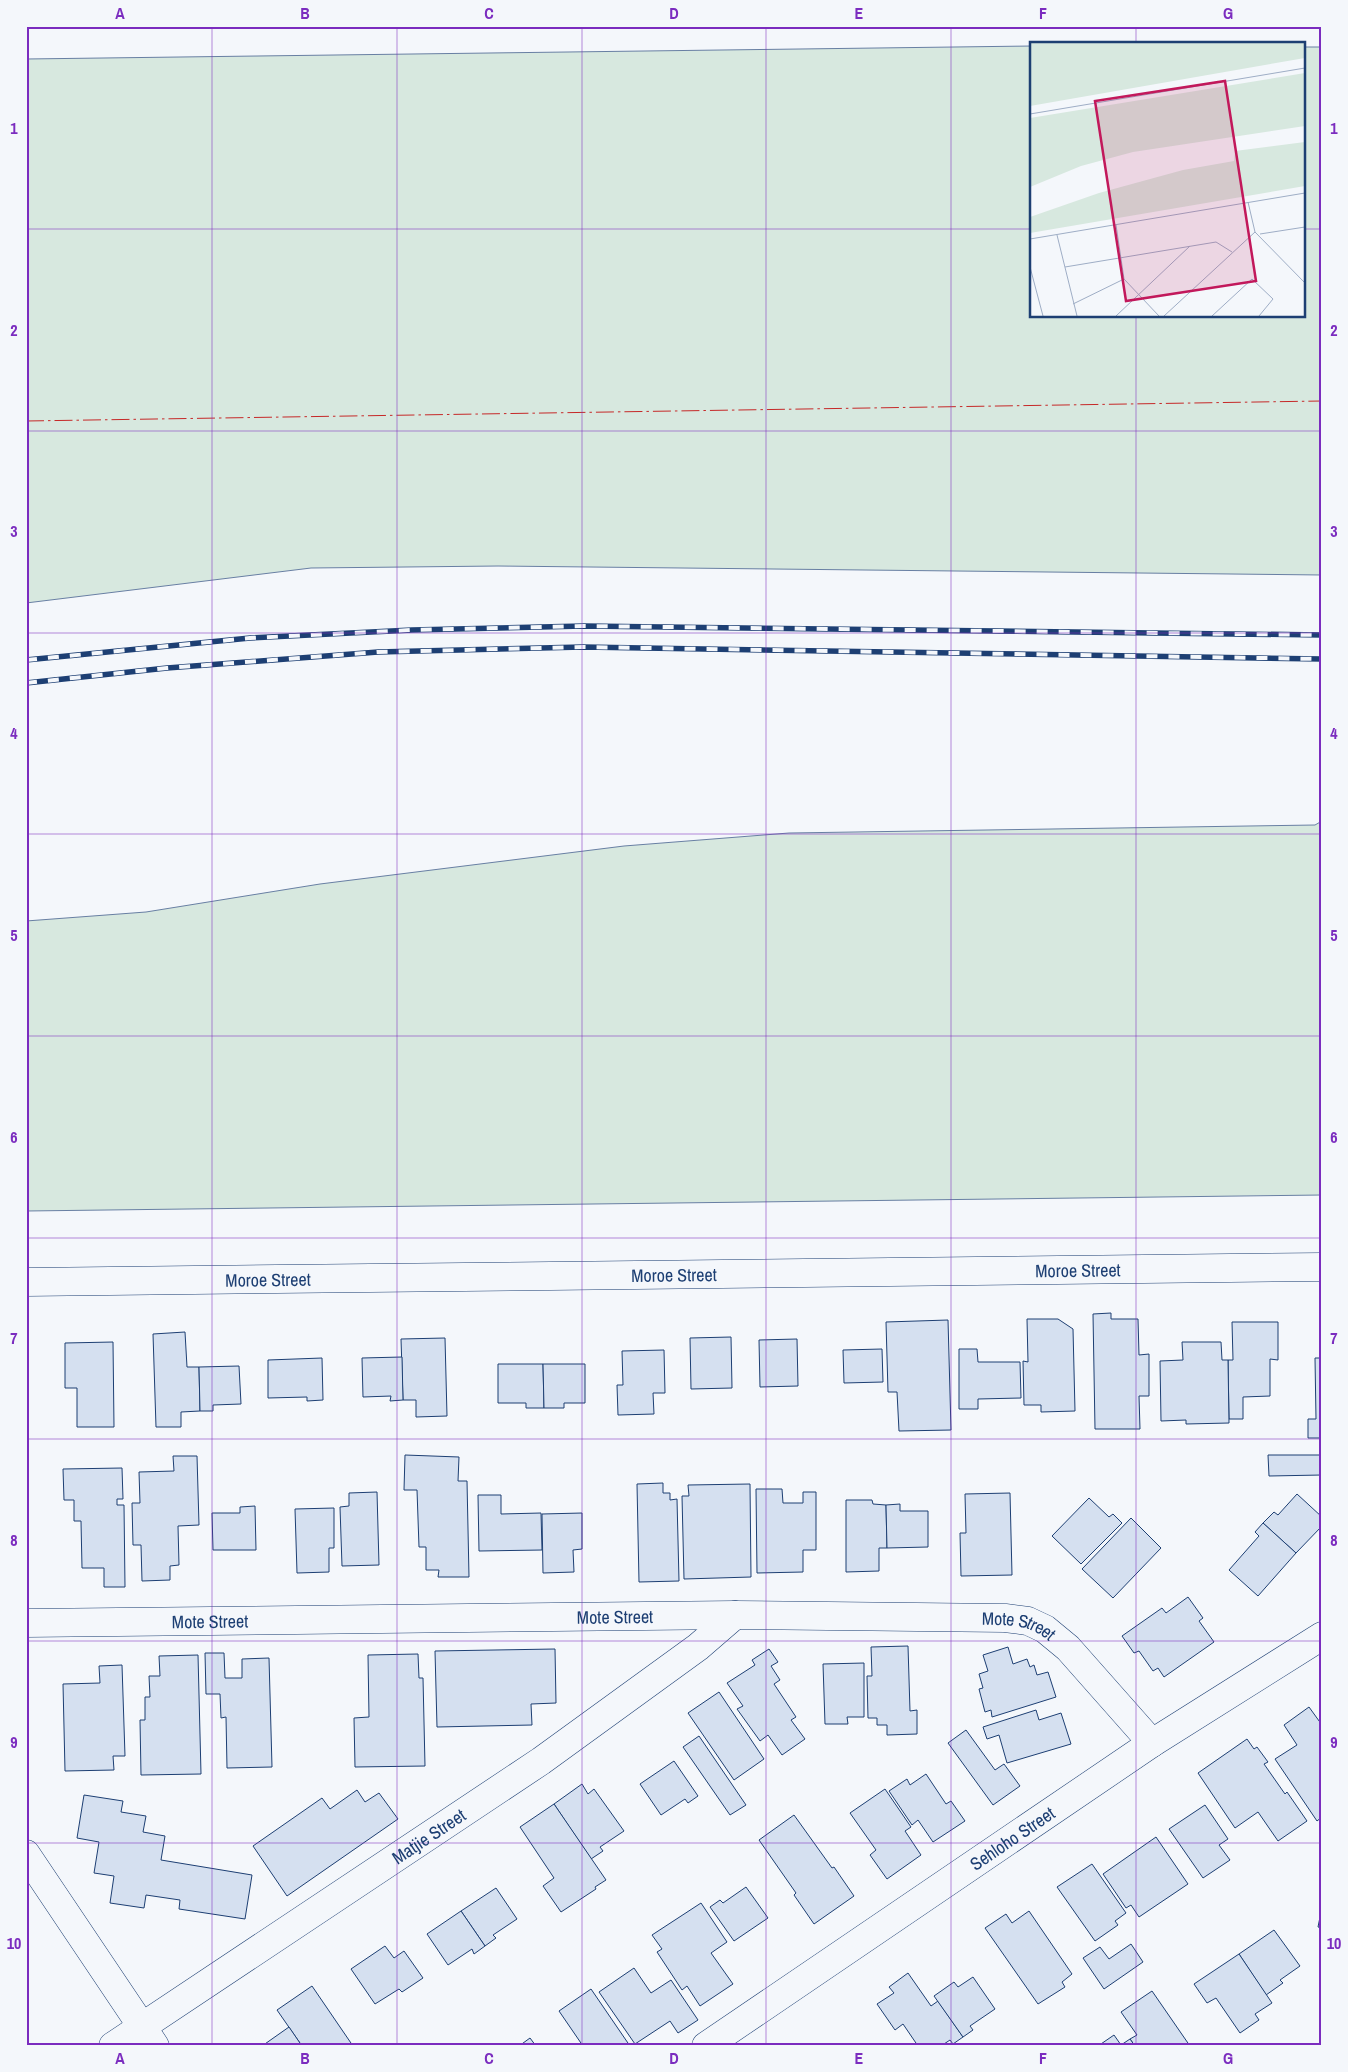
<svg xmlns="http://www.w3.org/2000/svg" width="1348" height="2072" font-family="'Archivo Narrow',sans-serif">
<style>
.green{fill:#d7e8df;stroke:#687fa3}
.building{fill:#d5e0f0;stroke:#1d3f73}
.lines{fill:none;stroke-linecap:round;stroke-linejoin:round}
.minor-casing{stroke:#1d3f73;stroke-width:29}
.minor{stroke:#f4f7fb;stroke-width:28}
.rail-casing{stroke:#1d3f73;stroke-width:5.5}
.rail{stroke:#f4f7fb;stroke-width:4;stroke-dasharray:11;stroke-linecap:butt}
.power{stroke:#c62828;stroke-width:1;stroke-dasharray:18 4 2.5 4;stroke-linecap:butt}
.grid{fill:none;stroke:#7b2cbf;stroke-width:1;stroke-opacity:0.55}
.labels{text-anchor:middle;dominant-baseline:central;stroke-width:4;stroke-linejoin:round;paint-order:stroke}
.street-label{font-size:18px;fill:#1d3f73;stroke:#f4f7fb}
.inset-road{fill:none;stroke:#9eadc5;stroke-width:1}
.view{fill:#c2185b;fill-opacity:0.15;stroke:#c2185b;stroke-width:2.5}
.inset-edge{fill:none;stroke:#1d3f73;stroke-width:2.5}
.neatline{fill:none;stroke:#7b2cbf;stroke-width:2}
.grid-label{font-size:16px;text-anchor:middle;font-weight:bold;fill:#7b2cbf}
</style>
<rect width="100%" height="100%" fill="#f4f7fb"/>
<g class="green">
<polygon points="1032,46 1032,316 1304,316 1304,47 1322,47 1322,575 498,566 311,568 26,603 26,59"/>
<polygon points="1322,821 1322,1195 26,1211 26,921 146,912 320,884 624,846 789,833 1315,825"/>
</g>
<g class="building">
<polygon points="1111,1313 1111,1319 1138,1319 1139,1355 1149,1354 1149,1396 1139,1396 1140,1429 1095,1429 1093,1314"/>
<polygon points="1027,1319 1058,1319 1073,1329 1075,1411 1041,1412 1041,1405 1024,1405 1023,1361 1028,1362"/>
<polygon points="948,1320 951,1430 899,1431 897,1392 888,1392 886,1322"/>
<polygon points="1232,1322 1278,1322 1278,1360 1270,1359 1270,1396 1243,1397 1243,1419 1229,1419 1228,1360 1233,1360"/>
<polygon points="185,1332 187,1367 199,1367 200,1411 181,1412 181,1427 156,1427 153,1334"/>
<polygon points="731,1337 732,1388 691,1389 690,1338"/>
<polygon points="445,1338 447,1416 416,1417 416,1400 403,1400 401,1339"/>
<polygon points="797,1339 798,1386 760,1387 759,1340"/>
<polygon points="113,1342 114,1427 77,1427 77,1388 65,1388 65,1343"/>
<polygon points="1182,1342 1221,1342 1222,1360 1228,1360 1229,1423 1186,1424 1186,1420 1161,1421 1160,1361 1183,1360"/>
<polygon points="882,1349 883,1382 844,1383 843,1350"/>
<polygon points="959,1349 977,1349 978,1362 1020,1362 1021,1398 978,1399 978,1409 959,1409"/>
<polygon points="664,1350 665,1393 653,1393 654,1414 618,1415 617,1385 623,1385 622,1351"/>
<polygon points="402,1357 403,1400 390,1401 391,1396 363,1397 362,1358"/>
<polygon points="322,1358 323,1400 307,1401 307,1397 268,1398 268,1360"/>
<polygon points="1315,1358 1322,1358 1322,1438 1308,1438 1308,1419 1316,1419"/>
<polygon points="498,1364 543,1364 544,1408 526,1408 526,1403 498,1403"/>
<polygon points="543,1364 585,1364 585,1403 564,1403 564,1408 544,1408"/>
<polygon points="239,1366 241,1404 213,1405 213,1411 200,1411 199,1367"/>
<polygon points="405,1455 459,1457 458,1481 467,1481 469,1577 438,1577 439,1570 426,1570 426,1547 419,1547 417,1490 404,1490"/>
<polygon points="1268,1455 1322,1455 1322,1475 1269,1476"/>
<polygon points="173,1456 197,1456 199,1525 178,1526 179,1565 170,1566 170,1580 142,1581 141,1545 133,1545 132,1503 140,1503 139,1472 174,1471"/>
<polygon points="122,1468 123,1499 117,1499 117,1505 124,1505 125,1587 104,1587 104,1568 82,1568 81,1521 74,1521 74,1500 64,1500 63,1469"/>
<polygon points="663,1483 663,1493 670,1493 670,1500 677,1499 679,1581 639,1582 637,1484"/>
<polygon points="750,1484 751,1577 684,1579 682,1496 689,1496 688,1485"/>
<polygon points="756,1489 782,1489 783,1503 803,1503 803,1492 816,1492 816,1550 803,1550 803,1572 757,1573"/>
<polygon points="377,1492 379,1565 342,1566 340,1507 349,1506 349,1493"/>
<polygon points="1010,1493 1012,1575 961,1576 960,1533 966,1533 965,1494"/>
<polygon points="1297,1494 1322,1517 1322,1526 1296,1553 1263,1523 1274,1512 1278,1515"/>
<polygon points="478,1495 501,1495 501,1514 541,1513 542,1550 479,1551"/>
<polygon points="1089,1498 1109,1517 1113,1514 1122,1523 1081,1564 1052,1536"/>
<polygon points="846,1500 872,1500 873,1504 886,1505 887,1548 879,1548 879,1571 846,1572"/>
<polygon points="900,1504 900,1511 928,1511 928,1547 887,1548 886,1505"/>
<polygon points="255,1506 256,1550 213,1550 212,1513 240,1513 240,1507"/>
<polygon points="334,1508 334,1548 329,1548 329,1572 297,1573 295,1509"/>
<polygon points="582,1513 582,1549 573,1550 574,1572 543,1573 542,1514"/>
<polygon points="1131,1518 1161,1548 1113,1598 1082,1569"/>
<polygon points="1263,1523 1296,1553 1258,1596 1229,1570 1259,1536 1255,1532"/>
<polygon points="1188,1597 1203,1618 1199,1621 1214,1642 1164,1677 1158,1668 1153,1671 1139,1651 1134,1653 1122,1636 1162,1608 1166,1613"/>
<polygon points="908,1646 910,1711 917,1710 917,1734 887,1735 887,1725 877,1725 877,1718 868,1718 867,1676 872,1676 871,1647"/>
<polygon points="1008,1647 1013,1664 1027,1659 1030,1667 1034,1665 1037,1675 1048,1672 1056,1697 992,1717 991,1710 985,1712 979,1689 983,1688 979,1674 988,1671 983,1655"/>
<polygon points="555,1649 556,1703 531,1704 532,1725 437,1727 435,1651"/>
<polygon points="769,1649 778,1662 771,1666 780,1680 774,1684 796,1717 791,1720 805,1739 782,1755 768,1735 760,1741 737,1709 743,1706 727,1683 755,1665 752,1660"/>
<polygon points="205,1653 224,1653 225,1678 242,1678 242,1659 269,1658 272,1767 227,1768 226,1717 221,1718 220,1694 206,1694"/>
<polygon points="418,1654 419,1678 423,1678 425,1766 355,1767 354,1718 369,1717 368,1655"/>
<polygon points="198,1655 201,1774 141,1775 140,1720 145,1720 145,1697 150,1697 149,1676 160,1676 159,1656"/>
<polygon points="864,1663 864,1717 847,1717 848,1724 825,1724 823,1664"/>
<polygon points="122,1665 125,1756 113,1756 114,1770 65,1771 63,1684 100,1683 99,1666"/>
<polygon points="719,1692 764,1759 734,1780 688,1713"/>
<polygon points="1309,1707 1322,1725 1322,1817 1317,1821 1275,1759 1297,1745 1284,1725"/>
<polygon points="1036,1710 1039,1720 1061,1713 1071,1744 1007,1763 999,1735 987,1739 983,1727"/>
<polygon points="966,1730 995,1770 1004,1764 1020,1786 993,1805 948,1743"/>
<polygon points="699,1736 746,1805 730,1815 683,1747"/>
<polygon points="1247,1739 1254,1749 1257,1747 1268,1762 1264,1764 1285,1794 1287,1792 1307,1821 1278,1841 1258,1812 1235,1828 1198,1773"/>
<polygon points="674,1761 698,1796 688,1803 685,1799 661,1815 640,1784"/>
<polygon points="926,1774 946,1804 951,1801 965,1821 933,1842 918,1820 912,1825 889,1791 907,1779 910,1785"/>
<polygon points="582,1784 588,1794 594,1789 624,1831 600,1847 603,1851 591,1859 554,1804"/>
<polygon points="885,1789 911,1827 905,1831 921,1855 887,1879 870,1855 876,1850 850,1813"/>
<polygon points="357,1790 365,1802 379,1793 398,1819 287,1896 253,1846 322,1798 330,1809"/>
<polygon points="84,1795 123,1801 121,1812 146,1816 143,1832 165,1836 161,1860 252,1875 245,1919 179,1909 180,1900 146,1895 144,1908 110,1903 114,1876 94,1873 99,1842 77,1838"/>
<polygon points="554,1804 606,1880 595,1887 596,1889 561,1912 543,1886 554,1878 520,1827"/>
<polygon points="1205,1805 1228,1839 1219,1845 1230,1860 1203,1878 1169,1829"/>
<polygon points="794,1815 832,1868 834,1867 854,1896 814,1924 794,1895 796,1893 759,1840"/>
<polygon points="1156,1837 1188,1884 1139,1917 1131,1905 1126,1908 1103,1874"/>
<polygon points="1092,1864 1126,1913 1115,1921 1118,1925 1095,1941 1057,1887"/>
<polygon points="746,1887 768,1918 734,1941 710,1907 720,1900 723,1903"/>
<polygon points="496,1888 517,1919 493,1935 496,1938 485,1946 461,1911"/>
<polygon points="701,1903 727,1942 711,1953 733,1984 700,2006 687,1986 682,1990 657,1952 662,1949 652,1935"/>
<polygon points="1322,1907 1322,1928 1318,1927"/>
<polygon points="461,1911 485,1946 474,1954 472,1949 448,1965 427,1934"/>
<polygon points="1029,1911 1072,1974 1062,1982 1065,1987 1038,2004 985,1928 1006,1914 1012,1923"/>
<polygon points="1274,1930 1300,1966 1280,1980 1283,1983 1266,1995 1239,1954"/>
<polygon points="1131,1944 1143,1962 1104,1989 1083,1958 1100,1947 1109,1959"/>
<polygon points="385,1946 394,1958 404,1951 423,1978 402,1992 399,1989 375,2004 351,1969"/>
<polygon points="1239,1954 1272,2003 1255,2014 1259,2020 1240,2033 1216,1998 1207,2003 1194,1984"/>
<polygon points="634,1968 651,1993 671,1980 698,2020 678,2033 670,2021 635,2044 599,1992"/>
<polygon points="908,1973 931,2006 938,2001 963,2037 953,2044 950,2040 941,2046 918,2046 903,2024 895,2030 877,2004 894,1993 889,1987"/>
<polygon points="973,1977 995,2009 970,2026 973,2030 963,2037 934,1996 954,1982 958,1987"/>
<polygon points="312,1986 353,2046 302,2046 277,2010"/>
<polygon points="591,1989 630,2046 583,2046 559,2011"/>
<polygon points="1152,1991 1190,2046 1135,2046 1130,2039 1137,2035 1121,2012"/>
<polygon points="289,2027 302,2046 262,2046"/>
<polygon points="1114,2035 1121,2045 1130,2039 1135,2046 1098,2046"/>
<polygon points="530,2038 536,2046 519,2046"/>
</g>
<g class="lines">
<g class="minor-casing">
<g id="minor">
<path id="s1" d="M26,1282L1322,1267"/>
<path id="s2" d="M26,1623L735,1615L1005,1618L1028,1621L1045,1629L1068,1648L1152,1743"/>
<polyline points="26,1854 155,2046"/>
<path id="s3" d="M113,2046L541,1761L698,1647L735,1615"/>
<path id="s4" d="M706,2046L1152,1743L1322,1636"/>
</g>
</g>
<use href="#minor" class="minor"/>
<g class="rail-casing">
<g id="rail">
<polyline points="26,660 250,638 412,630 584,626 1322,635"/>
<polyline points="26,683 167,668 378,652 583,647 1322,659"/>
</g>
</g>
<use href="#rail" class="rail"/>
<polyline class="power" points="26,421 1322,401"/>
</g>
<path class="grid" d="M212,26V2046M397,26V2046M582,26V2046M766,26V2046M951,26V2046M1136,26V44M26,229H1032M1304,229H1322M1136,316V2046M26,431H1322M26,633H1322M26,834H1322M26,1036H1322M26,1238H1322M26,1439H1322M26,1641H1322M26,1843H1322"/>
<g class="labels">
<g class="street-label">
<text stroke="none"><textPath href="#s1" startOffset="1052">Moroe Street</textPath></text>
<text stroke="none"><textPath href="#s1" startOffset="648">Moroe Street</textPath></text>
<text stroke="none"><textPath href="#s1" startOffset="242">Moroe Street</textPath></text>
<text stroke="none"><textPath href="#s2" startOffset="589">Mote Street</textPath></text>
<text stroke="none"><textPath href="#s2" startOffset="184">Mote Street</textPath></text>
<text stroke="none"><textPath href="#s2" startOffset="994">Mote Street</textPath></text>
<text stroke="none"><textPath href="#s3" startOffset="379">Matjie Street</textPath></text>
<text stroke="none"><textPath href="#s4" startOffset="370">Sehloho Street</textPath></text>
</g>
</g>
<g transform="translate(1030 42)">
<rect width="275" height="275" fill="#f4f7fb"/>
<path d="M0,1H275V16L0,64ZM275,31V84L103,110L51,124L0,145V76ZM275,100V144L0,191V175L69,151L153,128L204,119L205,109Z" fill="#d7e8df"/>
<path class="inset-road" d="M0,72L275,26M218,160L225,190M86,183L94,237L129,274M225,190L275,241M230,192L275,185M27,193L47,274M0,197L275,151M0,225L13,274M35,225L186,200L202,210M43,262L94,237M86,274L160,204M134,274L225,190M182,274L222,237L243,257L229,274"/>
<path class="view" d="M195,39L226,239L96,259L65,59Z"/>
<rect width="275" height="275" class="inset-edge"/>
</g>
<rect width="1348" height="2072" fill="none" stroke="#f4f7fb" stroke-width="55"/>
<rect x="28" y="28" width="1292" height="2016" class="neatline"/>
<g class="grid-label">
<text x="120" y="19">A</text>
<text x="305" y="19">B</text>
<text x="489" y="19">C</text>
<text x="674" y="19">D</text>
<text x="859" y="19">E</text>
<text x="1043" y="19">F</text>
<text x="1228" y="19">G</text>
<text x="14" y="134">1</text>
<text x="1334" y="134">1</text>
<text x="14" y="336">2</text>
<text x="1334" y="336">2</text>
<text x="14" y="537">3</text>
<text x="1334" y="537">3</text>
<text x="14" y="739">4</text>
<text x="1334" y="739">4</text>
<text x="14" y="941">5</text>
<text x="1334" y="941">5</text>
<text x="14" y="1143">6</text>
<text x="1334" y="1143">6</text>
<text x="14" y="1344">7</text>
<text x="1334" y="1344">7</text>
<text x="14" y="1546">8</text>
<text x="1334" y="1546">8</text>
<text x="14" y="1748">9</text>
<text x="1334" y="1748">9</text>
<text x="14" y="1949">10</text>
<text x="1334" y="1949">10</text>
<text x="120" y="2064">A</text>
<text x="305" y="2064">B</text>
<text x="489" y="2064">C</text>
<text x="674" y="2064">D</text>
<text x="859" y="2064">E</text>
<text x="1043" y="2064">F</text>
<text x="1228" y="2064">G</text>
</g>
</svg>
